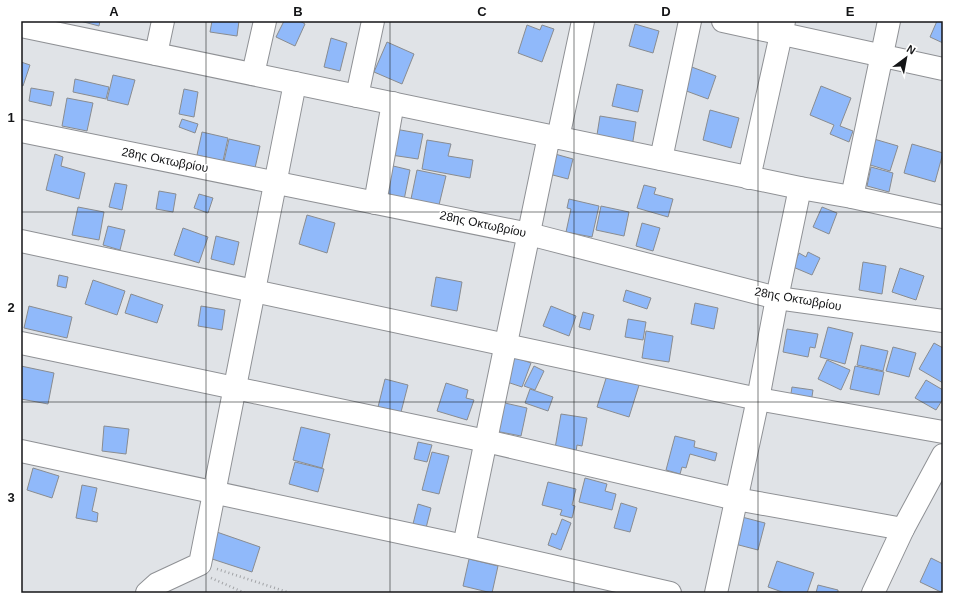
<svg xmlns="http://www.w3.org/2000/svg" width="964" height="614" font-family="Helvetica,sans-serif">
<style>
.building{fill:#90b9fa;stroke:#898c90}
.lines{fill:none;stroke-linecap:round;stroke-linejoin:round}
.minor-casing{stroke:#8f9195;stroke-width:24}
.path{stroke:#a1a3a6;stroke-width:2.5;stroke-dasharray:1 3;stroke-linecap:butt}
.minor{stroke:#fff;stroke-width:22}
.grid{fill:none;stroke:#141517;stroke-width:1;stroke-opacity:0.55}
.labels{text-anchor:middle;dominant-baseline:central;stroke-width:3;stroke-linejoin:round;paint-order:stroke}
.street-label{font-size:12px;fill:#141517;stroke:#fff}
.neatline{fill:none;stroke:#141517;stroke-width:1.5}
.grid-label{font-size:13px;text-anchor:middle;font-weight:bold;fill:#141517}
</style>
<rect width="100%" height="100%" fill="#e0e3e7"/>
<g class="building">
<polygon points="80,21 100,21 99,26"/>
<polygon points="212,21 239,21 237,36 210,32"/>
<polygon points="284,21 300,21 305,24 295,46 276,37"/>
<polygon points="937,21 943,21 943,43 930,37"/>
<polygon points="635,24 659,31 653,53 629,46"/>
<polygon points="527,25 540,30 542,25 554,29 542,62 518,53"/>
<polygon points="331,38 347,43 340,71 324,67"/>
<polygon points="387,42 414,54 402,84 374,72"/>
<polygon points="21,62 30,65 23,86 21,85"/>
<polygon points="689,66 716,76 708,99 681,89"/>
<polygon points="113,75 135,80 128,105 107,100"/>
<polygon points="75,79 109,87 106,99 73,92"/>
<polygon points="617,84 643,90 638,112 612,106"/>
<polygon points="821,86 851,98 840,126 853,131 849,142 830,134 834,125 810,115"/>
<polygon points="31,88 54,92 51,106 29,101"/>
<polygon points="184,89 198,92 194,117 179,114"/>
<polygon points="67,98 93,103 87,131 62,126"/>
<polygon points="710,110 739,118 731,148 703,140"/>
<polygon points="600,116 636,122 632,147 596,141"/>
<polygon points="182,119 198,124 195,133 179,127"/>
<polygon points="395,129 423,134 418,159 391,155"/>
<polygon points="202,132 228,138 223,161 197,155"/>
<polygon points="229,139 260,146 255,168 224,161"/>
<polygon points="874,139 898,146 890,171 867,164"/>
<polygon points="427,140 451,144 448,156 473,160 470,178 422,169"/>
<polygon points="912,144 943,153 935,182 904,173"/>
<polygon points="55,154 63,157 61,166 85,173 79,199 46,190"/>
<polygon points="555,154 573,159 568,179 549,174"/>
<polygon points="389,165 410,170 404,200 382,196"/>
<polygon points="871,167 893,173 889,192 867,186"/>
<polygon points="417,170 446,176 439,205 411,199"/>
<polygon points="115,183 127,185 122,210 109,207"/>
<polygon points="644,185 656,188 654,194 673,199 668,217 637,208"/>
<polygon points="159,191 176,194 173,212 156,209"/>
<polygon points="199,194 213,198 208,213 194,208"/>
<polygon points="569,199 599,206 592,237 566,232 571,209 567,208"/>
<polygon points="601,206 629,212 624,236 596,230"/>
<polygon points="78,207 104,212 99,240 72,235"/>
<polygon points="822,207 837,213 829,234 813,227"/>
<polygon points="307,215 335,223 327,253 299,244"/>
<polygon points="642,223 660,228 653,251 636,246"/>
<polygon points="108,226 125,230 120,250 103,245"/>
<polygon points="183,228 208,237 199,263 174,255"/>
<polygon points="216,236 239,242 234,265 211,259"/>
<polygon points="808,252 820,258 812,275 793,267 799,253 806,257"/>
<polygon points="863,262 886,266 882,294 859,290"/>
<polygon points="900,268 924,276 916,300 892,292"/>
<polygon points="59,275 68,277 66,288 57,286"/>
<polygon points="436,277 462,282 457,311 431,306"/>
<polygon points="93,280 125,291 117,315 85,304"/>
<polygon points="626,290 651,298 647,309 623,301"/>
<polygon points="131,294 163,305 157,323 125,313"/>
<polygon points="695,303 718,308 714,329 691,324"/>
<polygon points="29,306 72,317 67,338 24,328"/>
<polygon points="201,306 225,310 222,330 198,326"/>
<polygon points="551,306 576,316 569,336 543,326"/>
<polygon points="583,312 594,315 590,330 579,327"/>
<polygon points="628,319 646,322 643,340 625,337"/>
<polygon points="828,327 853,333 845,364 820,357"/>
<polygon points="787,329 818,334 815,348 810,347 808,357 783,352"/>
<polygon points="646,331 673,336 669,362 642,358"/>
<polygon points="934,343 943,348 943,383 919,369"/>
<polygon points="861,345 888,351 883,371 857,365"/>
<polygon points="893,347 916,353 909,377 886,371"/>
<polygon points="508,355 531,363 522,387 495,378"/>
<polygon points="827,360 850,370 841,390 818,379"/>
<polygon points="21,366 54,373 48,404 21,399"/>
<polygon points="534,366 544,371 535,390 524,386"/>
<polygon points="855,366 884,372 879,395 850,389"/>
<polygon points="608,372 640,382 629,417 597,407"/>
<polygon points="385,379 408,385 401,412 378,407"/>
<polygon points="926,380 943,390 943,399 936,410 915,398"/>
<polygon points="446,383 468,390 466,398 474,400 467,420 437,411"/>
<polygon points="792,387 813,390 811,403 790,400"/>
<polygon points="530,389 553,397 548,411 525,403"/>
<polygon points="496,401 527,408 521,436 490,430"/>
<polygon points="561,414 587,418 582,446 577,445 575,458 554,454"/>
<polygon points="104,426 129,429 126,454 102,451"/>
<polygon points="301,427 330,434 322,468 293,460"/>
<polygon points="675,436 695,441 694,447 717,453 715,461 690,454 686,468 682,467 680,474 666,470"/>
<polygon points="418,442 432,445 427,462 414,459"/>
<polygon points="432,452 449,456 439,494 422,490"/>
<polygon points="295,462 324,469 318,492 289,484"/>
<polygon points="33,468 59,476 52,498 27,490"/>
<polygon points="585,478 607,484 605,491 616,494 612,510 579,502"/>
<polygon points="548,482 576,489 572,505 575,506 572,518 560,515 562,510 542,505"/>
<polygon points="82,485 97,488 92,511 98,513 97,522 76,518"/>
<polygon points="621,503 637,508 630,532 614,528"/>
<polygon points="418,504 431,508 425,532 412,528"/>
<polygon points="742,517 765,523 758,550 735,544"/>
<polygon points="562,519 571,523 561,550 548,545 552,533 556,535"/>
<polygon points="211,530 260,547 252,572 203,556"/>
<polygon points="931,558 943,564 943,593 920,582"/>
<polygon points="469,559 498,566 492,593 463,586"/>
<polygon points="777,561 814,573 807,593 785,593 768,587"/>
<polygon points="818,585 838,590 838,593 816,593"/>
</g>
<g class="lines">
<g class="minor-casing">
<g id="minor">
<polyline points="723,21 943,69"/>
<polyline points="21,26 800,188 852,197 943,217"/>
<polyline points="156,54 163,21"/>
<polyline points="253,74 265,21"/>
<polyline points="357,96 373,21"/>
<polyline points="21,131 529,234 777,298 943,321"/>
<polyline points="558,138 583,21"/>
<polyline points="661,159 690,21"/>
<polyline points="749,178 784,21"/>
<polyline points="852,197 889,21"/>
<polyline points="375,203 393,103"/>
<polyline points="21,241 758,399 943,432"/>
<polyline points="21,343 486,441 736,499 903,529"/>
<polyline points="21,451 464,546 670,593"/>
<polyline points="464,546 549,136"/>
<polyline points="147,593 157,584 200,564 295,83"/>
<polyline points="716,593 758,399 777,298 800,188"/>
<polyline points="873,593 903,529 943,455"/>
</g>
</g>
<g class="path">
<polyline points="217,569 290,593"/>
<polyline points="211,578 245,593"/>
</g>
<use href="#minor" class="minor"/>
</g>
<path class="grid" d="M206,21V593M390,21V593M574,21V593M758,21V593M21,212H943M21,402H943"/>
<g class="labels">
<g class="street-label">
<text transform="translate(165 160) rotate(11)">28ης Οκτωβρίου</text>
<text transform="translate(483 224) rotate(12)">28ης Οκτωβρίου</text>
<text transform="translate(798 299) rotate(10)">28ης Οκτωβρίου</text>
</g>
</g>
<rect width="964" height="614" fill="none" stroke="#ffffff" stroke-width="44"/>
<g transform="translate(906 58) rotate(32)" stroke="#ffffff" stroke-width="3" paint-order="stroke">
<path d="M0-3L7 15L0 10L-7 15Z" fill="#141517"/>
<text y="-6" font-size="11" font-weight="bold" text-anchor="middle" fill="#141517">N</text>
</g>
<rect x="22" y="22" width="920" height="570" class="neatline"/>
<g class="grid-label">
<text x="114" y="16">A</text>
<text x="298" y="16">B</text>
<text x="482" y="16">C</text>
<text x="666" y="16">D</text>
<text x="850" y="16">E</text>
<text x="11" y="122">1</text>
<text x="11" y="312">2</text>
<text x="11" y="502">3</text>
</g>
</svg>
